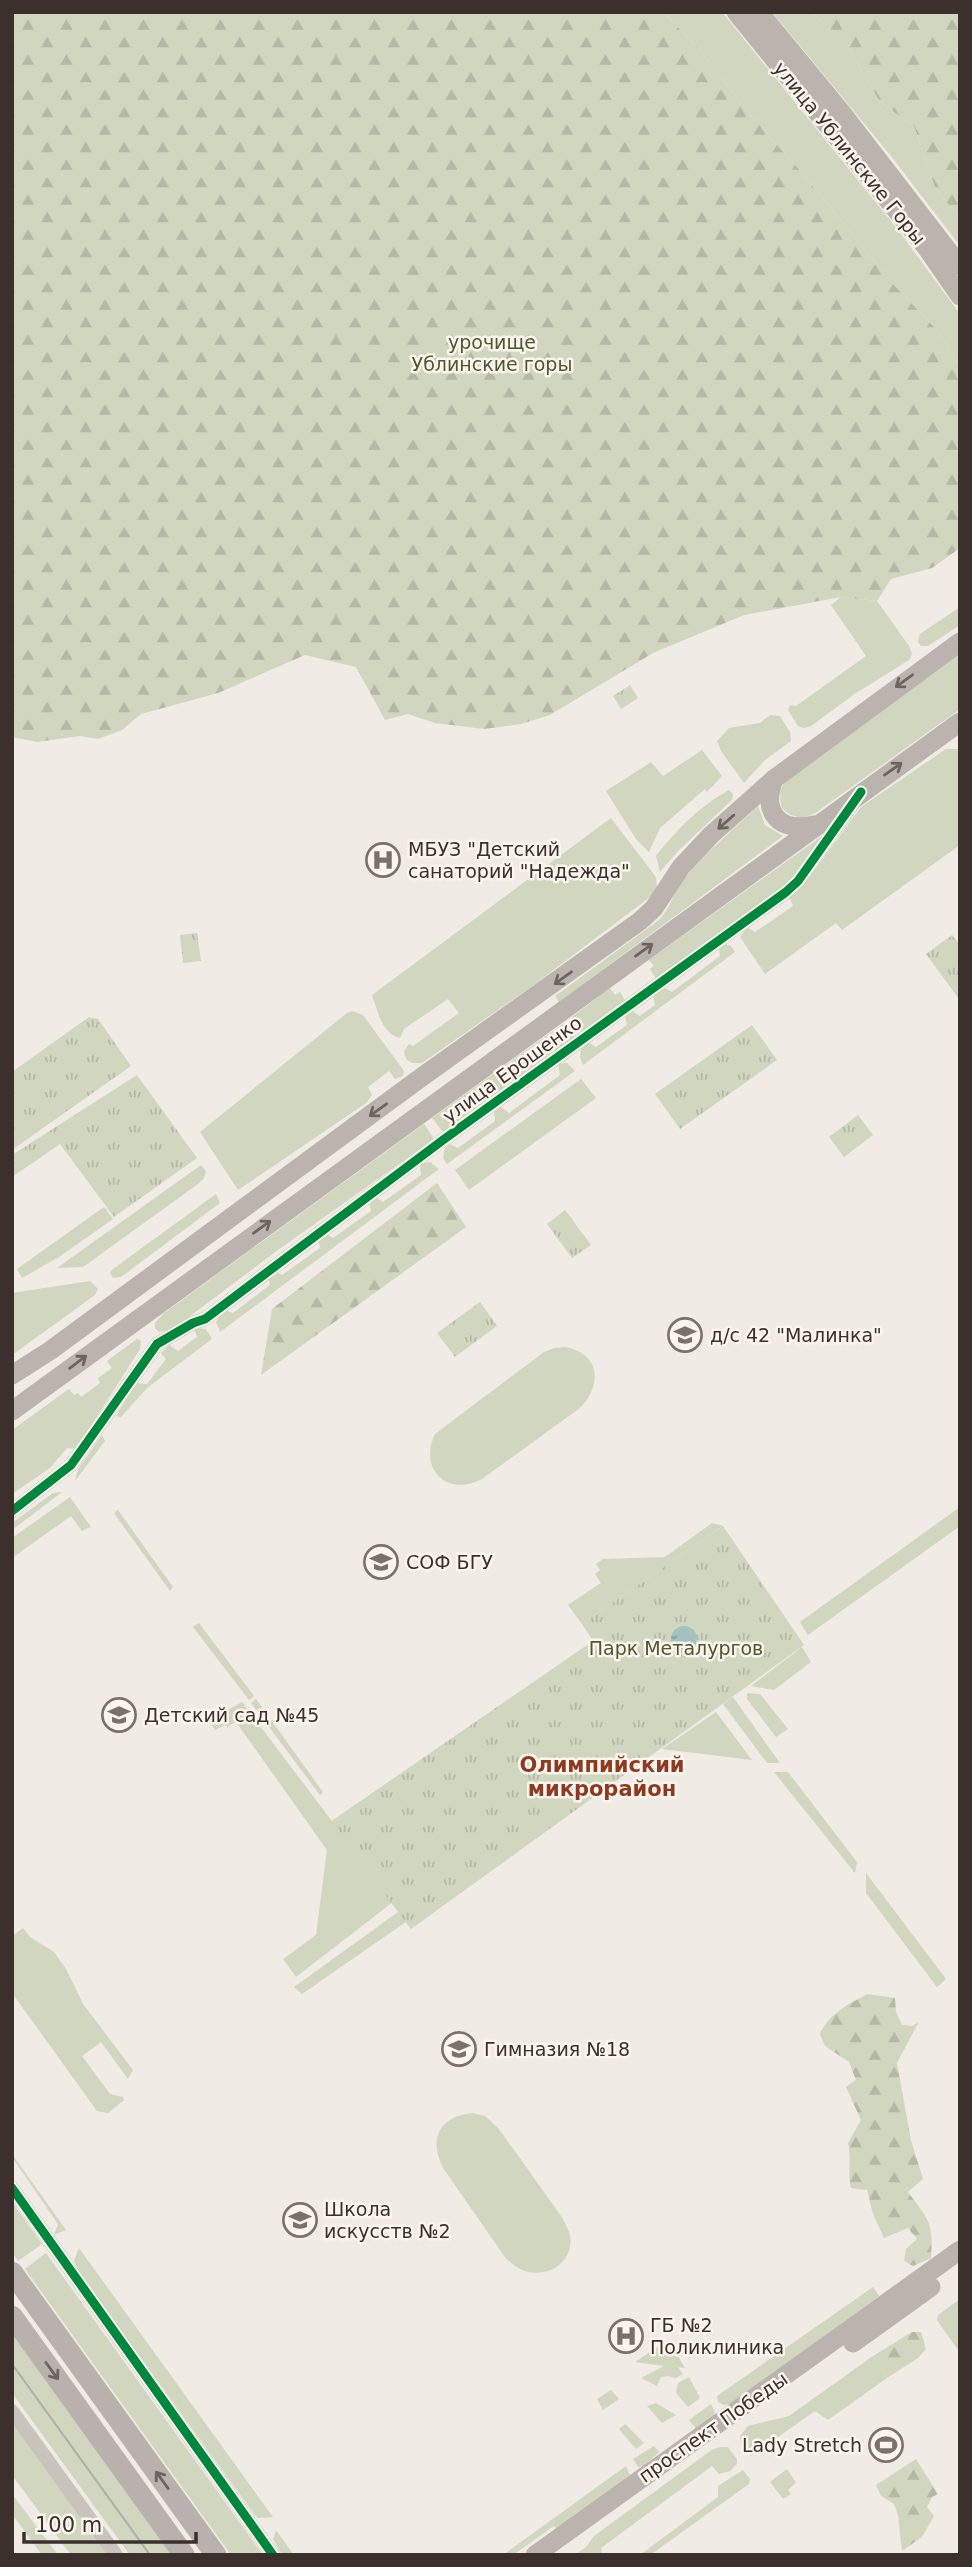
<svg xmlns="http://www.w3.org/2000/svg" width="972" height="2567" font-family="'DejaVu Sans',sans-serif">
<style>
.grass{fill:#d1d6bf}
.forest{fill:url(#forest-firs)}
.park{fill:url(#park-tufts)}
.water{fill:url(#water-ripples)}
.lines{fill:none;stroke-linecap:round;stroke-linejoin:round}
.minor{stroke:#c9c3be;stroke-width:14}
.secondary{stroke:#bab3ae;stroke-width:19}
.primary{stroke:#b8b1ad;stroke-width:21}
.tram{stroke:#b1aca8;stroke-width:2}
.cycleway-casing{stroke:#fbf5ee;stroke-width:13}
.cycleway{stroke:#00873e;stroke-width:9}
.oneway{stroke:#6e645f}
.oneway2{stroke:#6d645f}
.labels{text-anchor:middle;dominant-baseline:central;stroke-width:5;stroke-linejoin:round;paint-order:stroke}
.street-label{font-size:19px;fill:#3b302b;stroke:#fbf5ee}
.park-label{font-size:19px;fill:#4a5a2e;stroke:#fbf5ee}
.poi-label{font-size:19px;fill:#3b302b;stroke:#fbf5ee;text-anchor:start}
.neighbourhood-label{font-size:21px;font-weight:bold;fill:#8c3b22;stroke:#fbf5ee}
</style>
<defs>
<pattern id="forest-firs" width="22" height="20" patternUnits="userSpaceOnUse" patternTransform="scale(1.75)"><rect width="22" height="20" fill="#d1d6bf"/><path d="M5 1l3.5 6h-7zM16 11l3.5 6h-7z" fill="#b4b8a4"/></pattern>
<pattern id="park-tufts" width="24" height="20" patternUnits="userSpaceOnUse" patternTransform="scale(1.75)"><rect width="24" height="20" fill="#d1d6bf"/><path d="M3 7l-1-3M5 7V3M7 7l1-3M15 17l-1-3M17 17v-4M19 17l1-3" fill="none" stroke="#b4b8a4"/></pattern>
<pattern id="water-ripples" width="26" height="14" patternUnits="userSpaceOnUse" patternTransform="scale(1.75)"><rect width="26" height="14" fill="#a1c2c1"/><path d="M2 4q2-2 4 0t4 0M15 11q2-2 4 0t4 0" fill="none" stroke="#849e9d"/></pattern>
</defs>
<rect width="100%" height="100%" fill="#f0ebe5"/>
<g class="grass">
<polygon points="663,12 722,12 898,230 960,314 960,368 939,332 892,283 803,174 754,119 697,47"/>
<polygon points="772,12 812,12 848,47 880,102 914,126 936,190 960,218 960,246 891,156"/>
<polygon points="841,597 877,601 909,646 912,654 909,660 856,693 811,726 804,728 798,726 788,710 790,705 796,706 866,656 831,605"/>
<polygon points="960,607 960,625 928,646 921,646 918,642 920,634"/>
<path d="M960,654V709L814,814C801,820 790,817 781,807L780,791L786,780Z"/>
<polygon points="770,715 780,716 790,732 791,741 765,760 744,783 721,751 717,741 729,728 760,723"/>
<polygon points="946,749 960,749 960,845 842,930 836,923 765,974 740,937 747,927 755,932 793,906 789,896 811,875 861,807"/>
<polygon points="702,750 722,776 707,792 705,789 660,828 649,852 636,839 606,791 651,762 663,776"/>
<path d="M729,790L733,794L732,800L678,851L660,872L656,856C675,831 701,805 729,790Z"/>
<path d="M758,806L765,825L783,836L559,1002L555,996L659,920C671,908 673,892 684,879C706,852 733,830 758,806Z"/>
<path d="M611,818L656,877L657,888L654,894L535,984L422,1063H412L406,1059L404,1051L409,1044L413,1046L459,1013L448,999L404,1029L400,1038C381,1033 378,1011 372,995Z"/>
<polygon points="829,831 788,883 656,979 650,969 654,966 649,960"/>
<polygon points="725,944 731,946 735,952 583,1065 580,1057 581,1048 589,1043 596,1047 627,1025 625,1017 632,1011 640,1016 655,1005 653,996 665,988 672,992 720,956 719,948"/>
<polygon points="610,988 615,995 620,992 626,1002 583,1033 572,1017"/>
<polygon points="352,1011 363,1015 404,1071 403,1076 395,1079 389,1071 368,1087 372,1095 366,1103 238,1190 200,1132 347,1013"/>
<polygon points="564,1023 575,1037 443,1132 432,1118"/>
<polygon points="567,1063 575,1071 447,1164 443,1158 445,1148 450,1144 458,1148 495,1121 494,1112 501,1107 509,1113 560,1075 558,1064"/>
<polygon points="581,1079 596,1098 469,1190 455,1170"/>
<polygon points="424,1124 434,1139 278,1250 173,1329 159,1332 155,1328 155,1323 164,1313"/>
<polygon points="430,1162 439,1169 220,1332 216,1322 224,1310 233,1313 270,1285 268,1276 274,1271 282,1275 320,1248 318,1238 325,1233 333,1238 371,1211 369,1202 375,1197 383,1202 421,1175 420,1164"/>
<polygon points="201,1165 206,1171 204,1178 198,1184 83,1267 57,1268"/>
<polygon points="216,1194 220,1203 121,1277 113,1278 110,1273 113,1269"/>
<polygon points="104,1207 113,1219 59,1257 22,1278 17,1269"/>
<polygon points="90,1281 98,1289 95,1295 12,1355 12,1293"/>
<polygon points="194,1328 206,1329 212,1339 147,1388 121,1417 116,1416 136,1383 147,1384 166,1359 161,1353 169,1345 178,1351 197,1337"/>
<polygon points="137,1339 141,1341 140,1349 76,1449 67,1448 50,1468 12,1494 12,1430 69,1389 74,1395 78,1393 81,1397 100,1383 98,1378 112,1368 107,1361"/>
<path d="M565,1347C601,1354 602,1385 580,1408L482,1479C448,1497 418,1470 435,1434L544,1352L554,1348Z"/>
<polygon points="102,1435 105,1441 75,1481 78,1469"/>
<polygon points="62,1492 12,1530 12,1523 53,1493"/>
<polygon points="70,1497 91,1527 82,1531 71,1516 12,1558 12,1538"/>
<polygon points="960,1507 960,1526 808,1635 800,1622"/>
<polygon points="118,1510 173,1587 170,1591 114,1513"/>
<polygon points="712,1523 723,1526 582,1624 568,1605 601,1583 595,1574 600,1570 596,1564 603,1559 665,1557"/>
<polygon points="199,1623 254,1696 249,1700 193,1627"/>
<polygon points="802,1647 811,1662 774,1690 751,1686"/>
<polygon points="747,1693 760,1694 788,1729 776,1737 747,1699"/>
<polygon points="733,1697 780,1763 767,1763 723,1704"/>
<polygon points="256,1699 323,1792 320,1795 251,1703"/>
<polygon points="242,1702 393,1902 296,1977 283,1959 316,1935 327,1850 236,1722 227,1727 225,1725 215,1730 209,1721"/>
<polygon points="716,1712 752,1760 662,1749"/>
<polygon points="774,1772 788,1772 857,1862 855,1873"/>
<polygon points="866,1873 946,1979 937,1987 866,1893"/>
<polygon points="451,1874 446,1894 302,1994 294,1987"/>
<polygon points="23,1928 30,1937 54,1952 66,1969 83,2004 133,2070 128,2079 101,2042 82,2056 110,2094 123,2097 124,2100 108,2113 97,2111 12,1993 12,1936"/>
<path d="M473,2113L485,2116L498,2128C514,2150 530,2172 546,2195C554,2206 564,2218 569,2232C575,2251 562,2269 543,2272C527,2275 516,2269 505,2257L443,2168C428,2138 440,2116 473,2113Z"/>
<polygon points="12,2154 66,2230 54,2235 58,2224 12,2157"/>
<polygon points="12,2202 42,2244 18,2261 12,2253"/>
<polygon points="79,2248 273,2517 258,2518 254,2514 78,2270 74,2260"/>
<polygon points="46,2253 263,2555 231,2555 25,2269"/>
<polygon points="873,2287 879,2296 732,2403 724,2405 718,2402 717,2396"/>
<polygon points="960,2299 960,2353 937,2320 938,2315"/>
<polygon points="12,2334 171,2555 130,2555 12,2393"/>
<polygon points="668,2340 685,2368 678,2367 683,2374 676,2378 668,2376 661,2377 657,2386 641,2378 664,2366 635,2362"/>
<polygon points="873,2356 887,2378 828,2420 815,2411 751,2456 741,2444 740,2436 748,2426 789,2416"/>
<polygon points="689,2377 700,2398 688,2407 676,2393 678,2383"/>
<polygon points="611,2390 619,2399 603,2410 597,2399"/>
<polygon points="656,2403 676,2415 662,2423 647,2406"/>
<polygon points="711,2404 715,2412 712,2419 697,2430 689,2420"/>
<polygon points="12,2421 109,2555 71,2555 12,2475"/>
<polygon points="625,2424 644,2443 636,2449 619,2429"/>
<polygon points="654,2446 659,2452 644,2466 638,2467 633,2459"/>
<polygon points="721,2447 728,2447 737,2459 737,2464 730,2471 719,2474 712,2466 601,2548 602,2555 575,2555 586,2547 594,2536 713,2449"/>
<polygon points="626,2466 630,2475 557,2530 554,2526 513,2555 503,2555"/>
<polygon points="787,2469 796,2483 788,2490 791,2494 783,2499 770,2482"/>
<polygon points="743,2470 750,2479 749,2484 650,2555 640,2555 718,2497 718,2486"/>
<polygon points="12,2494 58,2555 42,2555 12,2514"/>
<polygon points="276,2530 294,2555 282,2555 273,2539"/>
</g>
<g class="forest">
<polygon points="12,12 663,12 697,47 754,119 803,174 892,283 939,332 960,368 960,548 932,568 891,579 877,601 841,597 744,615 653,653 550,715 521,724 484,729 435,723 408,714 385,720 356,667 305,655 218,693 141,714 122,730 98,739 80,736 37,742 12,737"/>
<polygon points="812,12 960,12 960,218 936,190 914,126 880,102 848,47"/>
<polygon points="437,1183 466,1227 261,1375 272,1309"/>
<path d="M867,1994L895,1998L896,2012L902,2025L913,2026L918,2023L897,2063L911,2140L923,2179L908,2192C930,2222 933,2221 931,2258L913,2266L904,2261L906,2249L917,2239L908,2228L884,2238L873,2214L867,2190L851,2188C847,2173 852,2158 848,2143L861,2120L846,2087L856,2080L849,2062L825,2046L820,2034C828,2014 849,2004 867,1994Z"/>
<polygon points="912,2332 921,2332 926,2349 918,2358 887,2378 873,2356"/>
<polygon points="916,2459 938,2494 932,2497 927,2507 934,2516 922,2537 902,2551 898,2515 894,2504 881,2496 876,2485"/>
</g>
<g class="park">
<polygon points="630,685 638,698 621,709 613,696"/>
<polygon points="197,933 201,961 183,963 180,935"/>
<polygon points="952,935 960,945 959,999 926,954"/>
<polygon points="89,1017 98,1019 131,1066 12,1150 12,1072"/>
<polygon points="752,1025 777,1060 680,1129 655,1094"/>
<polygon points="137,1075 197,1158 114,1217 60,1144 12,1177 12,1155"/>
<polygon points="858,1115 873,1135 844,1157 829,1137"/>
<polygon points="565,1210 591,1245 572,1258 547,1224"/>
<polygon points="480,1302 497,1326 455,1357 437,1333"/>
<polygon points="723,1526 804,1645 411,1929 330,1822 593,1641 582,1624"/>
</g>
<circle class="water" cx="684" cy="1639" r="13"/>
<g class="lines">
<g class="minor">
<polyline points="12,1511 71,1465 157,1344 193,1323 205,1319 443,1140 786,892 798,881 852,805"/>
<polyline points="12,2188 273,2555"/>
<polyline points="12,2411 116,2555"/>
</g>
<g class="secondary">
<polyline points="736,12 926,247 960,296"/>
<polyline points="759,12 842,113 960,266"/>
<path d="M774,779C761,812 779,833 814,825"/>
<polyline points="12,1375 51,1350 419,1079 640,921 654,908 681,867 711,835 774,779 960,642"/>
<polyline points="12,1411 960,722"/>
<polyline points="853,2343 931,2287"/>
<polyline points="535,2555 960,2250"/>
</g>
<g class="primary">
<polyline points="12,2272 216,2555"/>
<polyline points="12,2316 184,2555"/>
</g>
<polyline class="tram" points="12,2364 150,2555"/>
<g class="cycleway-casing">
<g id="cycleway">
<polyline points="12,1511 71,1465 157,1344 193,1323 205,1319 443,1140 786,892 798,881 861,792"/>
<polyline points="12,2188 273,2555"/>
</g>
</g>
<use href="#cycleway" class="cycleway"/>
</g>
<defs><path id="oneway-shaft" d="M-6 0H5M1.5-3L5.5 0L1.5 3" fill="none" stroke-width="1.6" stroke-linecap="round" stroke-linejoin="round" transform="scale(1.75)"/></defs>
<g class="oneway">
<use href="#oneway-shaft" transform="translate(904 681) rotate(144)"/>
<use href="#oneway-shaft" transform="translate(893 769) rotate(-35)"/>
<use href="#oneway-shaft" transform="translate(726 822) rotate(139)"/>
<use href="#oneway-shaft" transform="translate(644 950) rotate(-36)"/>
<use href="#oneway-shaft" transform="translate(563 978) rotate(144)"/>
<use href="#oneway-shaft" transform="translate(378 1110) rotate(144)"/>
<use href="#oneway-shaft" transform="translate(262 1227) rotate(-36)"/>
<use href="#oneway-shaft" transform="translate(78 1362) rotate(-37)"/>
</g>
<g class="oneway2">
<use href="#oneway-shaft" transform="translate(52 2371) rotate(54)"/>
<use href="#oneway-shaft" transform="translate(162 2480) rotate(-126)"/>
</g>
<defs>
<g id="hospital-ring" transform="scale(1.75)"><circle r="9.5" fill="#fbf5ee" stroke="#7a716c" stroke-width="1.5"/><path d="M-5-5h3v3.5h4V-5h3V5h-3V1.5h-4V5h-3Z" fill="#7a716c"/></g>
<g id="school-ring" transform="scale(1.75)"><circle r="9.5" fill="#fbf5ee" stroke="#7a716c" stroke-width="1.5"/><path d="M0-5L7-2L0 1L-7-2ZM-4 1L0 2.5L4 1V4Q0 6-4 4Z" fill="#7a716c"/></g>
<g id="university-ring" transform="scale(1.75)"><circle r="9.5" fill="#fbf5ee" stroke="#7a716c" stroke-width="1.5"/><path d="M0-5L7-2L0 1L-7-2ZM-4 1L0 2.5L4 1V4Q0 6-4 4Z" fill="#7a716c"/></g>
<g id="stadium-ring" transform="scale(1.75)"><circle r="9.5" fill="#fbf5ee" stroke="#7a716c" stroke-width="1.5"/><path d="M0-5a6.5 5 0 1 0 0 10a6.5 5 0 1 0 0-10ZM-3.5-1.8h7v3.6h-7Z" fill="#7a716c"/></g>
</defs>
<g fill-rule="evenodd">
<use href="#hospital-ring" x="383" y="860"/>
<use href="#school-ring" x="685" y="1335"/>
<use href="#university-ring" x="381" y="1562"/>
<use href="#school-ring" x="119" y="1715"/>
<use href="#school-ring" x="459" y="2049"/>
<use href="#school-ring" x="300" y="2220"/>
<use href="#hospital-ring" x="626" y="2336"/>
<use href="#stadium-ring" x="886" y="2445"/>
</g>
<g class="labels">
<g class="street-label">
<text transform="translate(850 153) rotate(51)">улица Ублинские Горы</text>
<text transform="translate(512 1069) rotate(-36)">улица Ерошенко</text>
<text transform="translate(713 2427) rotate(-35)">проспект Победы</text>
</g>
<g class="park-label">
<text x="492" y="342">урочище<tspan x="492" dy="22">Ублинские горы</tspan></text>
<text x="676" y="1648">Парк Металургов</text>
</g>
<g class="poi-label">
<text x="408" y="849">МБУЗ "Детский<tspan x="408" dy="22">санаторий "Надежда"</tspan></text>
<text x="710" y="1335">д/с 42 "Малинка"</text>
<text x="406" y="1562">СОФ БГУ</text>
<text x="144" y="1715">Детский сад №45</text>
<text x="484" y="2049">Гимназия №18</text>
<text x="324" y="2209">Школа<tspan x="324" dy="22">искусств №2</tspan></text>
<text x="650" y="2325">ГБ №2<tspan x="650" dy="22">Поликлиника</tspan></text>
<text x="862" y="2445" text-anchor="end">Lady Stretch</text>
</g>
<g class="neighbourhood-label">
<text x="602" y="1765">Олимпийский<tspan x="602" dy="24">микрорайон</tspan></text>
</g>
</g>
<rect width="972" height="2567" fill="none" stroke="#3b302b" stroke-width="28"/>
<path d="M24 2532v10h172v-10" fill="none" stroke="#3b302b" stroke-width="3.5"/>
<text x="35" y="2532" font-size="21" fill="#3b302b" stroke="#fbf5ee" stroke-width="5" paint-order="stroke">100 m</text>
</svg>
